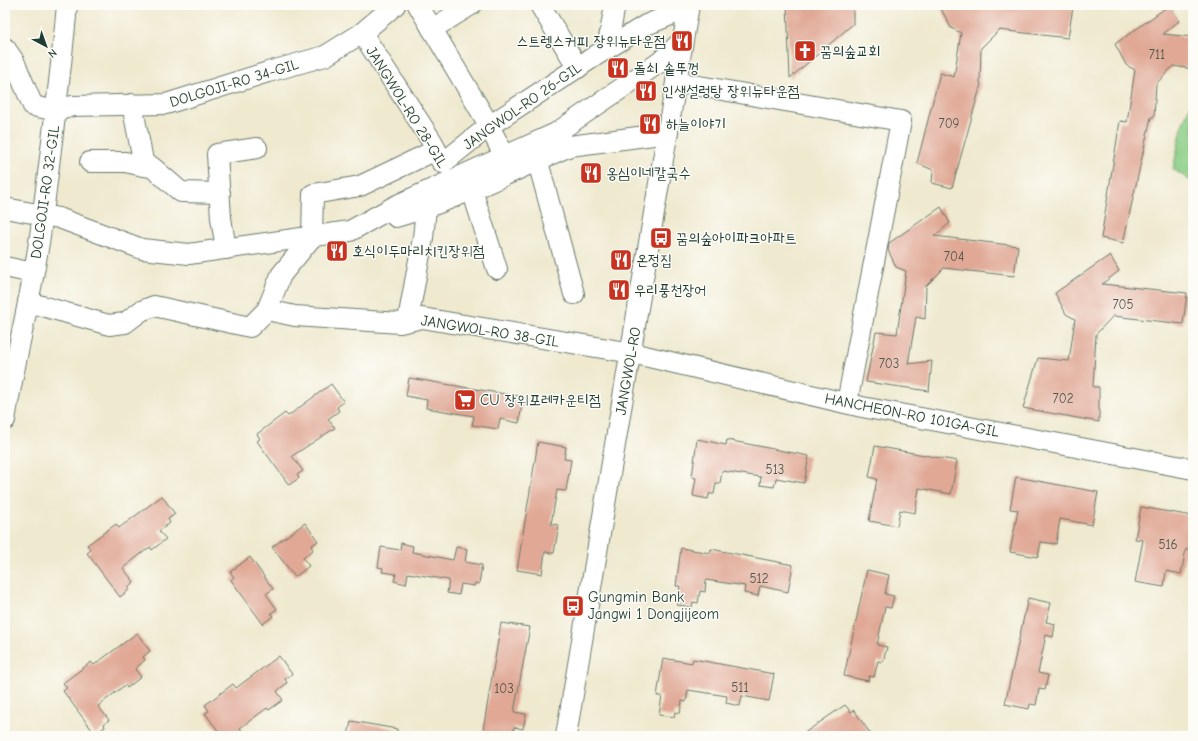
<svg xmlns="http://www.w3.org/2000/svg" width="1198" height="741" font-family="'Comic Neue','Poor Story',sans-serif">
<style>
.green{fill:#8dcf87;stroke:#56865e}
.building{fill:#e0a895}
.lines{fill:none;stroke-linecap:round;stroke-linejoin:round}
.minor-casing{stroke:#68796a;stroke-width:22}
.minor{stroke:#fff;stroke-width:20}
.labels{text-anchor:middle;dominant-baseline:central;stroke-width:3;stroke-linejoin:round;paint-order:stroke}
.number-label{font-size:13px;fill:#4f584c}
.poi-label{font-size:15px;fill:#1f3d34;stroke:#fdfcf7;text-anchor:start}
.street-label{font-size:15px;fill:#1f3d34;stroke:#fdfcf7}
</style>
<rect width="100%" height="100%" fill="#fdfcf7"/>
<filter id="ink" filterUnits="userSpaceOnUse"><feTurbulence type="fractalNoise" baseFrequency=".025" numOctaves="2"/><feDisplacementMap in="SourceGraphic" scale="8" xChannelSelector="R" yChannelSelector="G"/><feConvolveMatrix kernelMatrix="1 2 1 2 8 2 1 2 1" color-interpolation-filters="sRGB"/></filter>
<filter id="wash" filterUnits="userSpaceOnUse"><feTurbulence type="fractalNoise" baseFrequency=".012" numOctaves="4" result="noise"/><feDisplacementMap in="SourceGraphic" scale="16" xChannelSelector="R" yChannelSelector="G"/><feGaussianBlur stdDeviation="0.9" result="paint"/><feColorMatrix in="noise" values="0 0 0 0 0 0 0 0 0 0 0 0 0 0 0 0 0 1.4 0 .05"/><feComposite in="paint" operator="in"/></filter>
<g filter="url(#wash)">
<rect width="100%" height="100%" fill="#efe9cf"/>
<polygon class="green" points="1193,99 1193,180 1191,181 1173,169 1183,123"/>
<g id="blocks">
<g class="building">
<polygon points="787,5 853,5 853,24 790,78"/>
<polygon points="939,5 1055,5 1073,7 1068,38 999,30 981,48 980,83 981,84 952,188 932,183 933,170 917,163 940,73 954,77 961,33 951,28"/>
<polygon points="1170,5 1179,21 1163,34 1193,37 1193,69 1173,66 1156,84 1154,117 1151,117 1123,243 1101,238 1120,121 1127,122 1135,70 1126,65 1115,44"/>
<polygon points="941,207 950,223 934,236 1018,246 1014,276 944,268 926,286 925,319 916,317 908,364 932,361 929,391 866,382 876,332 897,334 906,271 896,267 888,250 889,243"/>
<polygon points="1110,255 1119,271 1102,284 1187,293 1183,324 1113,316 1096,334 1093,387 1099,387 1099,422 1023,408 1038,358 1069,361 1075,319 1066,314 1055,293"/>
<polygon points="409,378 523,397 519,423 500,419 498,429 472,425 474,416 426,408 427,400 406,396"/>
<polygon points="331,384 344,402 337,407 339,411 328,419 335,428 292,456 303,471 297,475 299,478 289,485 257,441 260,439 257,434 285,413 288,416"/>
<polygon points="697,439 726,445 727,440 809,456 804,483 776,478 774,487 760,485 761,477 722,471 720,483 716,483 714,494 709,494 708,499 693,496 696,478 692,477"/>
<polygon points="538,442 566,447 564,459 571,460 566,491 557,490 551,524 559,525 554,553 545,552 542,574 517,570"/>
<polygon points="875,446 957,461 951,494 919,488 915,513 900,510 897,526 869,521 877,479 869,477"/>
<polygon points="1016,477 1098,492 1092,525 1060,519 1056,544 1041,542 1038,557 1010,552 1018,510 1010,509"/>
<polygon points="162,496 175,514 168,519 170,523 159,531 166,539 152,550 150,547 123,568 134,582 128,587 130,589 120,597 87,553 91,550 87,545 116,524 119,528"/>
<polygon points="1141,507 1193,516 1193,550 1186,549 1181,574 1166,571 1164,587 1135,582 1143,540 1135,539"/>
<polygon points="305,523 318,541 311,546 313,550 303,558 309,566 295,577 272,547"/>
<polygon points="401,543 413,546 412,552 453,560 456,547 467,549 465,562 482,565 479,584 475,583 474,586 461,584 459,595 447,593 449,580 408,573 406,584 394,581 396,574 382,572 383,568 378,567 381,547 400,550"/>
<polygon points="681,548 710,553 711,549 793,565 788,592 760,586 758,596 744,593 745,586 706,580 705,592 700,591 698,603 693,602 692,607 677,605 680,586 676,586"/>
<polygon points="250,557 273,589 266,594 277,609 271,613 273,616 263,624 231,580 234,577 230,572"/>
<polygon points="867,570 889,575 885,594 894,596 891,608 885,607 877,645 887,647 883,662 878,661 874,677 869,676 868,681 844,676"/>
<polygon points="1028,598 1051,603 1046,622 1055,624 1053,637 1046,635 1038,673 1048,675 1045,690 1039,689 1036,705 1030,704 1029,709 1005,704"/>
<polygon points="501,623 530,627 514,712 526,714 523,729 514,727 513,736 482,736"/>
<polygon points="137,633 150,651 143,657 145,660 135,669 141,677 127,688 125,685 98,706 109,720 104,724 105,727 95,734 63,691 67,688 63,683 91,662 94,665"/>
<polygon points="279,656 292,674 285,679 287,683 277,691 283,700 269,710 267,708 240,728 246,736 222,736 205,713 209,711 205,705 233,684 236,688"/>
<polygon points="663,658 692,663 693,659 774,674 769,701 742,696 740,706 726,703 727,696 688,690 686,702 682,701 680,713 675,712 674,717 659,715 662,696 657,696"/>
<polygon points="845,705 851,712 854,710 872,736 800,736"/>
<polygon points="351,721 397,729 397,736 348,736"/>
</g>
</g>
</g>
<g filter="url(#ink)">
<use href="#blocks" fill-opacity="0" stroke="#68796a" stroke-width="1"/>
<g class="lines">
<g class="minor-casing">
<g id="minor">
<polyline points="418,5 486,120 505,157"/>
<polyline points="540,5 578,68"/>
<polyline points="432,29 471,5"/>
<polyline points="362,33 433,143 441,161"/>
<polyline points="5,48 14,61 33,106 57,111 72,106 166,104 268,72 325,56 362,33 395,5"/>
<polyline points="607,49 615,5"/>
<polyline points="676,82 901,121 847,403"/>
<polyline points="132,104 144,166 152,167 181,192 220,193"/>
<polyline points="90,162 125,162 144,166"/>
<polyline points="538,162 574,294"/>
<polyline points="443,163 489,126 595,56 646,25 688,8"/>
<polyline points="472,190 497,269"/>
<polyline points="5,208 59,218 142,249 189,254 350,231 397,205 556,133 660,62 682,41"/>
<polyline points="396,217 426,208 472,190 570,146 668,133"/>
<polyline points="226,249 221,218 217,154 257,148"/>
<polyline points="5,267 33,273"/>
<polyline points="28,302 109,325 125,323 141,311 154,306 250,327 267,310 281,275 312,237 313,194 360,186 436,150"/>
<polyline points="267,310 295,316 400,323 422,318 632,353 862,407 1193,469"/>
<polyline points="408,320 423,238 426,208"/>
<path d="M5,420C15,358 31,298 40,236C50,159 60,82 67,5"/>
<polyline points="566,736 689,5"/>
</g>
</g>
<use href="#minor" class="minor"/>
</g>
</g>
<defs>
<g id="restaurant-square" transform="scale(1.15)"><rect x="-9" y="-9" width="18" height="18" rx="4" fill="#c8321e" stroke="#fdfcf7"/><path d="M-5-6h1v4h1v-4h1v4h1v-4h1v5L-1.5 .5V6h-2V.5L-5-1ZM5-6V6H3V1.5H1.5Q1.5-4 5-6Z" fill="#fff"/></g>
<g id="church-square" transform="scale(1.15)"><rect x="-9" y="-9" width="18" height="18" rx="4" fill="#c8321e" stroke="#fdfcf7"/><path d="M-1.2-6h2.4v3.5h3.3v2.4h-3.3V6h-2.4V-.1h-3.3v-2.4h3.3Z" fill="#fff"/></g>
<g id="bus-square" transform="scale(1.15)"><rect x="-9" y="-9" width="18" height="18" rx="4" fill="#c8321e" stroke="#fdfcf7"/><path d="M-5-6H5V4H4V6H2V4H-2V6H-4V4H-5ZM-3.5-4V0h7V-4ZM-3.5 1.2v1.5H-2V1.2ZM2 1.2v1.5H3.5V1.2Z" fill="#fff"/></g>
<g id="supermarket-square" transform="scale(1.15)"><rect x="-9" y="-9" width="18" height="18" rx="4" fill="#c8321e" stroke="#fdfcf7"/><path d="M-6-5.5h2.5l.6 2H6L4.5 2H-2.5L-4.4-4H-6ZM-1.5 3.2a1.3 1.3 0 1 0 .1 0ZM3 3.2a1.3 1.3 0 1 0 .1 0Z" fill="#fff"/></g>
</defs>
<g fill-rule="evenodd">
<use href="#restaurant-square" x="682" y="41"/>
<use href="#church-square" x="805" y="51"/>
<use href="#restaurant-square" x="618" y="68"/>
<use href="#restaurant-square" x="646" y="91"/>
<use href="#restaurant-square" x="650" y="124"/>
<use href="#restaurant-square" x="591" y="173"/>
<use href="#bus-square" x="661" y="238"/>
<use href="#restaurant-square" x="337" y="251"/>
<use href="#restaurant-square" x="621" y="260"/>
<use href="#restaurant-square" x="619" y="290"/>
<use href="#supermarket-square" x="465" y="400"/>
<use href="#bus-square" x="573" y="606"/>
</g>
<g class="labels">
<g class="number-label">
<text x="1157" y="54">711</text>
<text x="949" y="123">709</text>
<text x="954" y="256">704</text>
<text x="1123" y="304">705</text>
<text x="889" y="363">703</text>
<text x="1063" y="398">702</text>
<text x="775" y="469">513</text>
<text x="1168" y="544">516</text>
<text x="759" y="578">512</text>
<text x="740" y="687">511</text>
<text x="504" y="688">103</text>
</g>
<g class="poi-label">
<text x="666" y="41" text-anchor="end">스트렝스커피 장위뉴타운점</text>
<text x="820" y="51">꿈의숲교회</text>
<text x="634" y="68">돌쇠 솥뚜껑</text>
<text x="662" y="91">인생설렁탕 장위뉴타운점</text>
<text x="666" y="124">하늘이야기</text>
<text x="606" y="173">옹심이네칼국수</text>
<text x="676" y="238">꿈의숲아이파크아파트</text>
<text x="352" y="251">호식이두마리치킨장위점</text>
<text x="636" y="260">온정집</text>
<text x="634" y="290">우리풍천장어</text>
<text x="480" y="400">CU 장위포레카운티점</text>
<text x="588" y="597">Gungmin Bank<tspan x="588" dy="17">Jangwi 1 Dongjijeom</tspan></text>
</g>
<g class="street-label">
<text transform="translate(234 83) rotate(-17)">DOLGOJI-RO 34-GIL</text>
<text transform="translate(522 106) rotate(-35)">JANGWOL-RO 26-GIL</text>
<text transform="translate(407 107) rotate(58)">JANGWOL-RO 28-GIL</text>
<text transform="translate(45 192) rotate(-82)">DOLGOJI-RO 32-GIL</text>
<text transform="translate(490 331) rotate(9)">JANGWOL-RO 38-GIL</text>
<text transform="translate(628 371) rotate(-80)">JANGWOL-RO</text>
<text transform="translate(912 415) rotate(11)">HANCHEON-RO 101GA-GIL</text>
</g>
</g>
<rect width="1198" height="741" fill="none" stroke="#fdfcf7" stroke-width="20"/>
<g transform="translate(46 46) rotate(139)" stroke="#fdfcf7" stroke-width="3" paint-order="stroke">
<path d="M0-3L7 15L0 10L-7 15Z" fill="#1f3d34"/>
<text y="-6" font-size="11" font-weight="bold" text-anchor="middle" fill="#1f3d34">N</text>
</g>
</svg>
